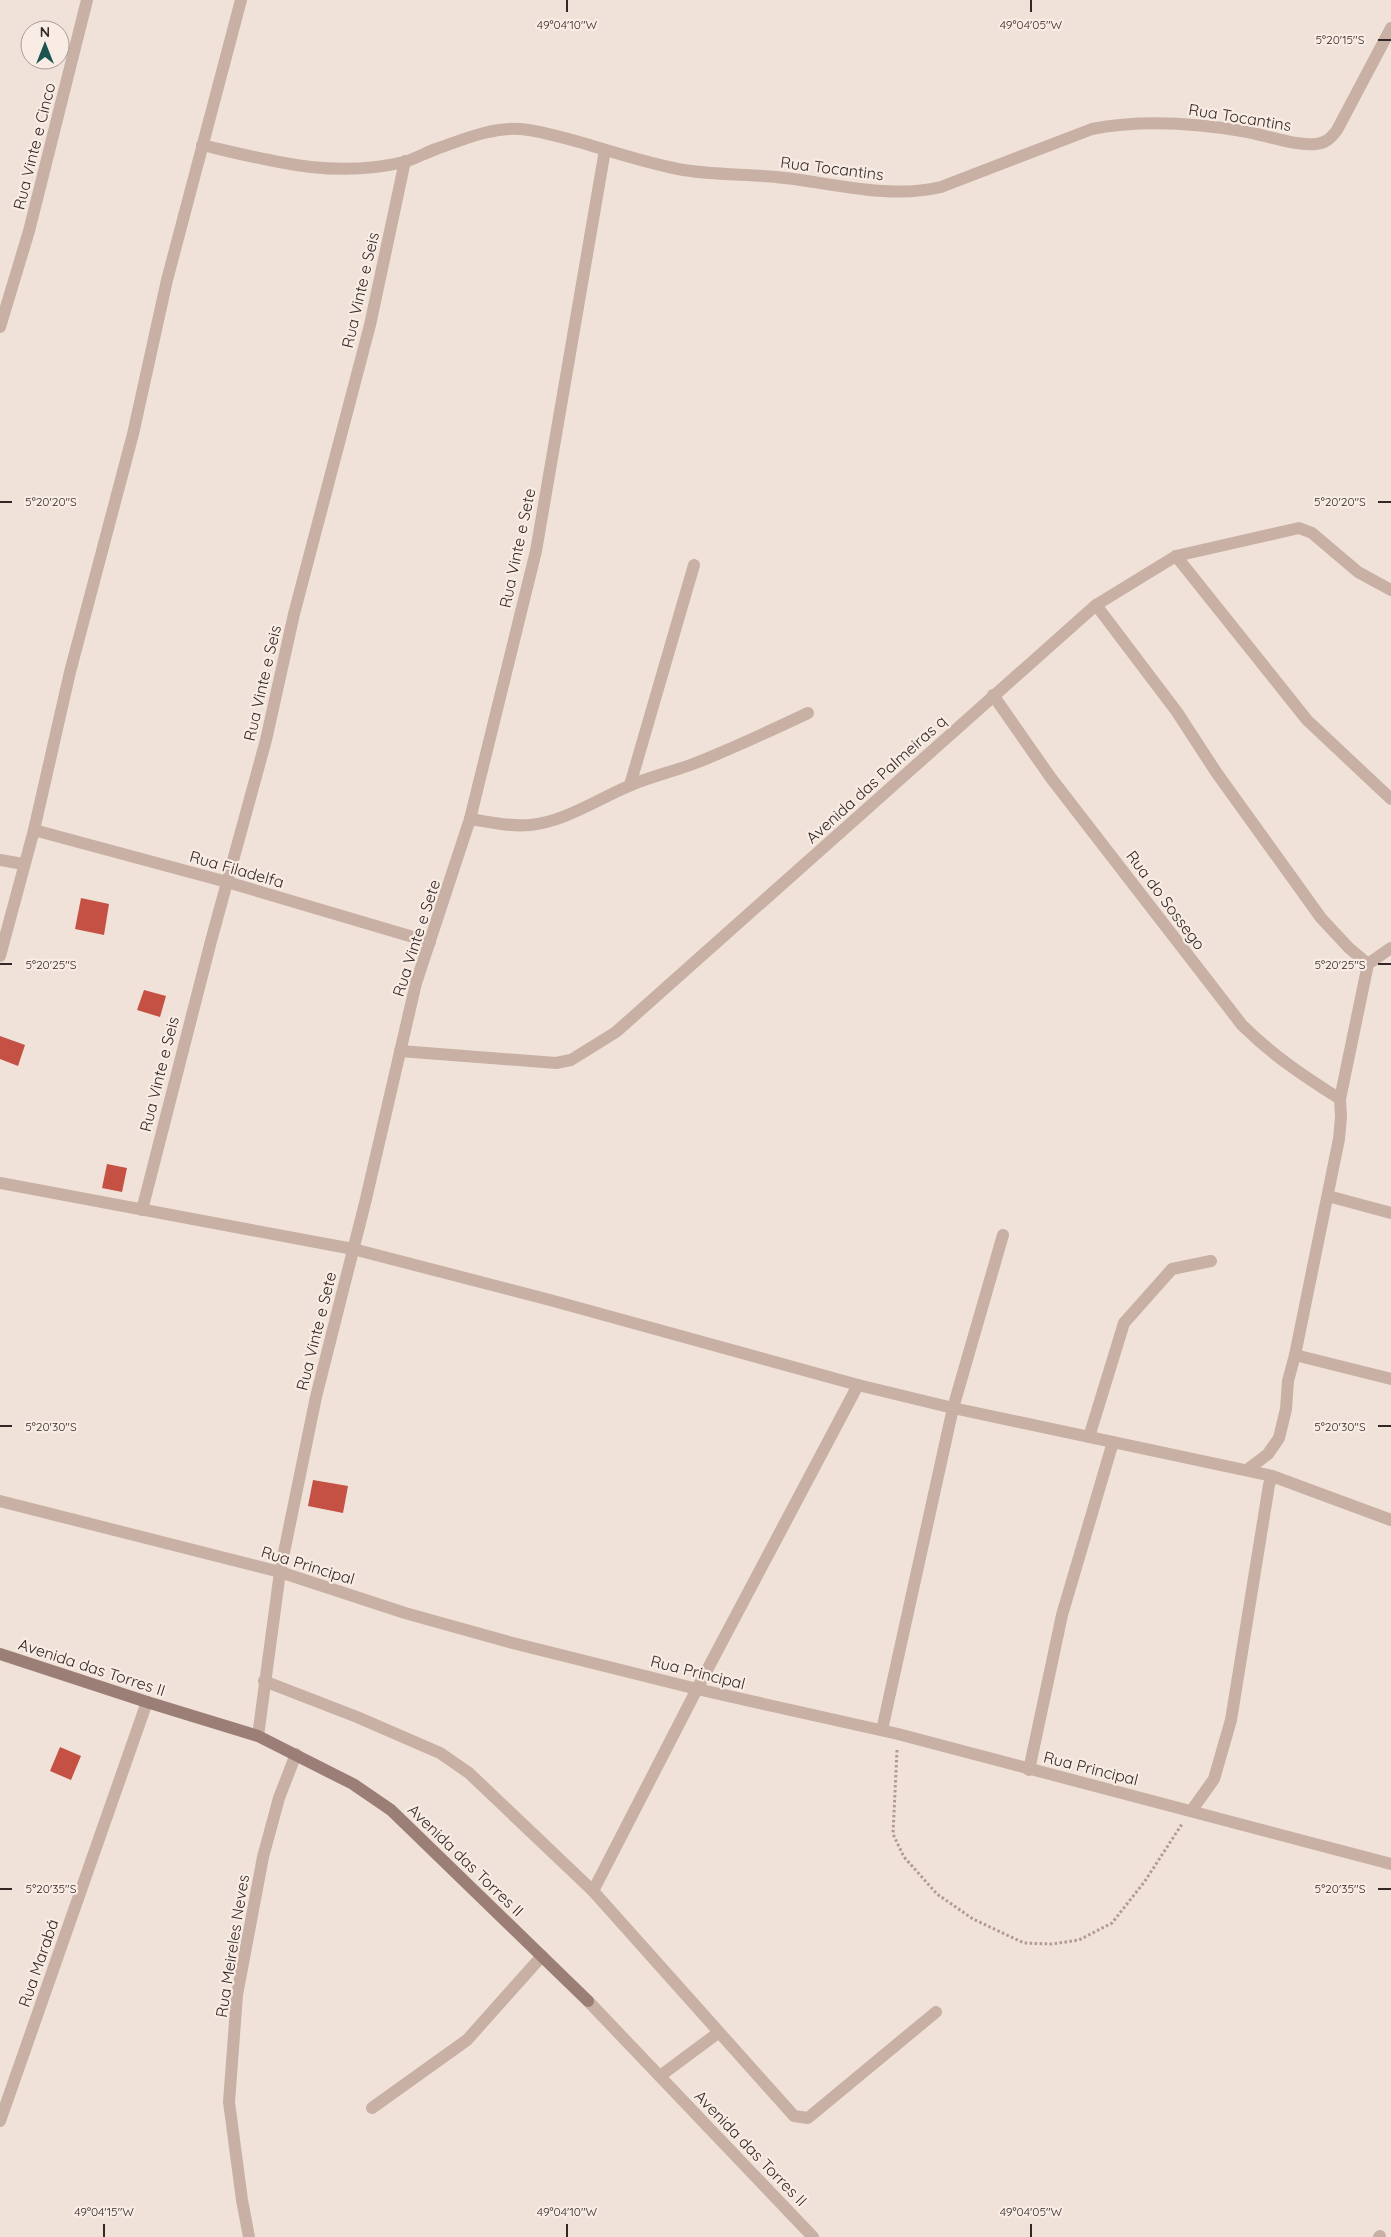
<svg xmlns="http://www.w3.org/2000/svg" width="1391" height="2237" font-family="Quicksand,sans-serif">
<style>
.building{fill:#c45143}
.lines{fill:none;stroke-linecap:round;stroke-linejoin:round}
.path{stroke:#b39a8f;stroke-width:3;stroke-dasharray:2.5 2.5;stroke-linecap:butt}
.street{stroke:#c8b0a4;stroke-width:12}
.secondary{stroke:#9b7f76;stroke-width:12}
.ticks{fill:none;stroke:#332826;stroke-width:2}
.labels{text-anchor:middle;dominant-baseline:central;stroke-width:4.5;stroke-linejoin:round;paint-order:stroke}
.street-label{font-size:16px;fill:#332826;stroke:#f8ece4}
.ticks-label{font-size:12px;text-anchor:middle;fill:#332826;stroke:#f8ece4;stroke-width:4.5;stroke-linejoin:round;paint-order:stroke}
</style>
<rect width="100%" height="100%" fill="#f0e2d8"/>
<g class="building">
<polygon points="81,898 109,904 104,935 75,929"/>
<polygon points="144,990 166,996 160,1017 137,1010"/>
<polygon points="0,1036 25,1045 18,1066 0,1059"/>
<polygon points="107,1164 127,1168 122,1192 102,1188"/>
<polygon points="313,1480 348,1486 343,1513 308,1506"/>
<polygon points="60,1747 81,1756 71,1780 50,1771"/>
</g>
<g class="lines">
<polyline class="path" points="897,1750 893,1834 904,1857 937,1894 973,1919 1024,1943 1052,1944 1079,1940 1112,1923 1145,1881 1182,1824"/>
<g class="street">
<path d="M202,145C271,161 333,179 404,162C415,159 425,153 436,149C462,140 491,127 520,129C543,131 564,138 586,144C616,153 647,163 678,169C709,175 744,174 776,177C830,182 887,200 941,187L1092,129C1144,119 1196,123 1248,132C1268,136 1296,146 1316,144C1326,143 1331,138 1337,130L1391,28"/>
<polyline points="0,327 29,231 87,0"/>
<polyline points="1176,556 1307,720 1391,799"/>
<polyline points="1096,605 1177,712 1216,772 1321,918 1349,948 1368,964"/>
<path d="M993,695L1051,778L1242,1025C1272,1055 1305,1077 1340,1099"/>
<polyline points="630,785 694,565"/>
<path d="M470,819C489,822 510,827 530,825C564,822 598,799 629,786C649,777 672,772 693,764C732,749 770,731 808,713"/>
<polyline points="34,830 227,882 430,942"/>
<polyline points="0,860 23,864"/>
<polyline points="0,956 34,830 70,672 133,434 167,280 241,0"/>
<polyline points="400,1051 556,1063 571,1060 616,1032 1096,605 1176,556 1299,528 1312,533 1358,572 1391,590"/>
<polyline points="0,1183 353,1249 550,1300 858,1385 953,1408 1272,1476 1391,1520"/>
<polyline points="1328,1196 1391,1213"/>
<polyline points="142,1210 211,941 266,740 294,614 370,325 405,161"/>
<polyline points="1295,1355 1391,1379"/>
<polyline points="1089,1437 1124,1323 1172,1269 1211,1261"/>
<polyline points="1247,1470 1268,1454 1279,1438 1286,1409 1288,1381 1295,1355 1339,1139 1341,1117 1340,1099 1368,964 1391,948"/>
<polyline points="0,1501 280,1572 405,1613 509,1642 697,1689 898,1734 1391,1864"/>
<polyline points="264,1681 357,1717 440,1753 469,1773 593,1891 794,2116 808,2118 936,2012"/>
<polyline points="882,1730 953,1408 1003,1235"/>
<polyline points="258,1736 280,1572 316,1397 366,1199 416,983 470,819 536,551 605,150"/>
<polyline points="1029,1770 1062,1615 1113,1442"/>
<polyline points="1192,1810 1214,1779 1231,1720 1269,1485 1272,1476"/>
<polyline points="593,1891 697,1689 858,1385"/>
<polyline points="588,2001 813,2237"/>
<polyline points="660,2076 718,2033"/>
<polyline points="372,2108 467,2040 542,1956"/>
<polyline points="0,2121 147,1702"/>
<polyline points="249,2237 242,2200 229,2102 237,1995 263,1857 279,1798 296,1754"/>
<polyline points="1379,2237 1380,2236"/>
</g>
<polyline class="secondary" points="0,1654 147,1702 258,1736 353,1784 391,1810 588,2001"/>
</g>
<path class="ticks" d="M567,0V12M1031,0V12M1378,40H1391M0,502H12M1378,502H1391M0,964H12M1378,964H1391M0,1426H12M1378,1426H1391M0,1889H12M1378,1889H1391M104,2224V2237M567,2224V2237M1031,2224V2237"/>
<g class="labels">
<g class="street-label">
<text transform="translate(1240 117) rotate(9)">Rua Tocantins</text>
<text transform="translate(34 146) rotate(-76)">Rua Vinte e Cinco</text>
<text transform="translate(832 168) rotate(7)">Rua Tocantins</text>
<text transform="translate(360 290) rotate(-77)">Rua Vinte e Seis</text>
<text transform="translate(517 548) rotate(-78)">Rua Vinte e Sete</text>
<text transform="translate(262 683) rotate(-77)">Rua Vinte e Seis</text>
<text transform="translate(876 779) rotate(-42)">Avenida das Palmeiras q</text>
<text transform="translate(237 869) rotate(16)">Rua Filadelfa</text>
<text transform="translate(1166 900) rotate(53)">Rua do Sossego</text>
<text transform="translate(416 938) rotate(-72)">Rua Vinte e Sete</text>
<text transform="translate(159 1074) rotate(-76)">Rua Vinte e Seis</text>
<text transform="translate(316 1331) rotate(-76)">Rua Vinte e Sete</text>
<text transform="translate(308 1565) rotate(17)">Rua Principal</text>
<text transform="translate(92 1667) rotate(18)">Avenida das Torres II</text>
<text transform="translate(698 1672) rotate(14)">Rua Principal</text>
<text transform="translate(1091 1768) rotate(14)">Rua Principal</text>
<text transform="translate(466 1860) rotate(44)">Avenida das Torres II</text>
<text transform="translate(232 1946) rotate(-81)">Rua Meireles Neves</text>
<text transform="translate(38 1963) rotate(-71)">Rua Marabá</text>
<text transform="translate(751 2148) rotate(46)">Avenida das Torres II</text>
</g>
</g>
<g class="ticks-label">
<text x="567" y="29">49°04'10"W</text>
<text x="1031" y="29">49°04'05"W</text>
<text x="1340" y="44">5°20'15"S</text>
<text x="51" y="506">5°20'20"S</text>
<text x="1340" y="506">5°20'20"S</text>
<text x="51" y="969">5°20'25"S</text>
<text x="1340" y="969">5°20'25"S</text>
<text x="51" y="1431">5°20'30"S</text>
<text x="1340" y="1431">5°20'30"S</text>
<text x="51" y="1893">5°20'35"S</text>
<text x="1340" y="1893">5°20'35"S</text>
<text x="104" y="2216">49°04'15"W</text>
<text x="567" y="2216">49°04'10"W</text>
<text x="1031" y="2216">49°04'05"W</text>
</g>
<g transform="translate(45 45)"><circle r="24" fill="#f8ece4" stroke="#a99e98"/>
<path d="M0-4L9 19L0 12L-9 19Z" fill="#1c5450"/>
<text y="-8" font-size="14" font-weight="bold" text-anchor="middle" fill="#332826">N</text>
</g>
</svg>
